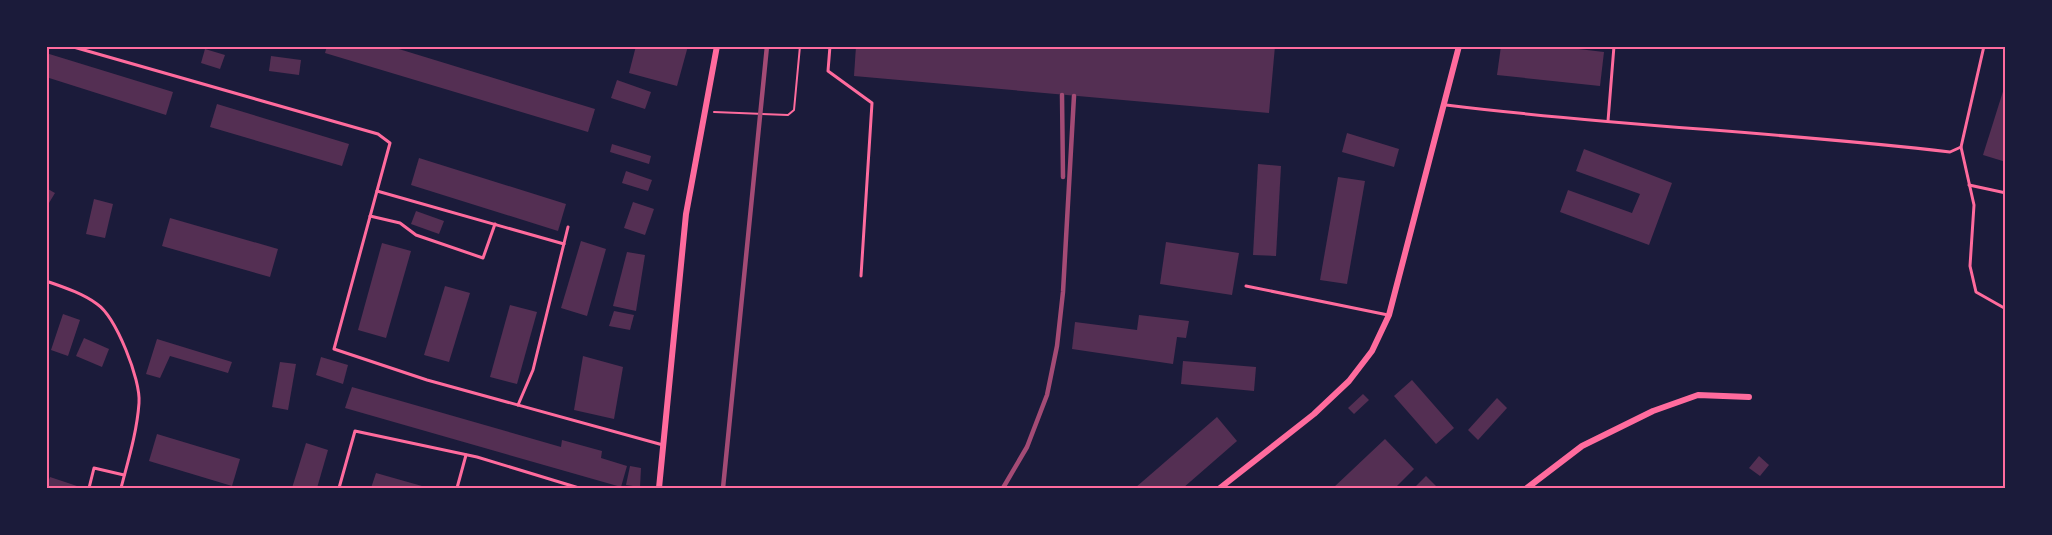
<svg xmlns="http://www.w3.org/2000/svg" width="2052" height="535" font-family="Raleway,sans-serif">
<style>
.building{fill:#542f53}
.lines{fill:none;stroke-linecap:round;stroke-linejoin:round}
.path{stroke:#ff6b9d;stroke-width:2}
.service{stroke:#ff6b9d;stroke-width:3}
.minor{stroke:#ff6b9d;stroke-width:6}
.rail{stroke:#a44b75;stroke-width:4.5}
.neatline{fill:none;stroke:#ff6b9d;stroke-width:2}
</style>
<rect width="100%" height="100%" fill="#1b1b3a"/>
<g class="building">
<polygon points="327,46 389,46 595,109 588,132 325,53"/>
<polygon points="636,46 688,46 677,86 629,73"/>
<polygon points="856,46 1275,46 1269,113 854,76"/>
<polygon points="1501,46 1553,46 1604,52 1600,86 1497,75"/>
<polygon points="205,49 225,55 220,69 201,63"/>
<polygon points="46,53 173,92 166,115 46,77"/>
<polygon points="271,56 301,60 299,75 269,71"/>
<polygon points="617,80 651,92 645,109 611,98"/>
<polygon points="2005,85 2006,86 2006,162 1983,155"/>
<polygon points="217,104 349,144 342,166 210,127"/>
<polygon points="1347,133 1399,149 1394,167 1342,152"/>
<polygon points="612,144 651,156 649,164 610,152"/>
<polygon points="1584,149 1672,183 1649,245 1560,212 1568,190 1632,213 1640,194 1576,171"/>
<polygon points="419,158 566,204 558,231 411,185"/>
<polygon points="1258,164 1281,166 1276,256 1253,255"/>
<polygon points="626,171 652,180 648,191 622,183"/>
<polygon points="1338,177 1365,181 1347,284 1320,280"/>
<polygon points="46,188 55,193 46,208"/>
<polygon points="94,199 113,204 105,238 86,234"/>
<polygon points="633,202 654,209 645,235 624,228"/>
<polygon points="416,211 444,221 439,234 411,224"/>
<polygon points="170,218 278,249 270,277 162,246"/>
<polygon points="581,241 606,249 587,316 561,308"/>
<polygon points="1166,242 1239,253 1232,295 1160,284"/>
<polygon points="382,243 411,251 386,338 358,330"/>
<polygon points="627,252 645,255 636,311 613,306"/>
<polygon points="445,286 470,293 449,362 424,355"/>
<polygon points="510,305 537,312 517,384 490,377"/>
<polygon points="614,311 634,315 630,330 609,326"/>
<polygon points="63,314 80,320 68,356 51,350"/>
<polygon points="1139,315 1189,321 1186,338 1177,337 1173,364 1072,349 1075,322 1137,330"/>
<polygon points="84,338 109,349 102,367 76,356"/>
<polygon points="157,339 232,362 228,373 170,356 160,378 146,374"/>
<polygon points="583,356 623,367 614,419 574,410"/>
<polygon points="321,357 348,365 343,384 316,375"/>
<polygon points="1183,361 1256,367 1254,391 1181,384"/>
<polygon points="280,362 296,364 288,410 272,407"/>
<polygon points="1412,380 1454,428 1436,444 1394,396"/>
<polygon points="352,387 561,447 562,440 602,451 601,458 627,466 621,487 345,408"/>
<polygon points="1363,394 1369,400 1354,414 1348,408"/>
<polygon points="1497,398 1507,408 1478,440 1468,430"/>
<polygon points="1217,417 1237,441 1183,488 1135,488"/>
<polygon points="157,434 240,459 232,486 149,461"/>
<polygon points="1385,439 1414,469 1395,488 1333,488"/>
<polygon points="306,443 328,450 317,488 292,488"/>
<polygon points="1759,456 1769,465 1760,476 1749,468"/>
<polygon points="630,466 641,468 640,487 626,485"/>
<polygon points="376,473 429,488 371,488"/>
<polygon points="1426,476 1436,486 1434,488 1414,488"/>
<polygon points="50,477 77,486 76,488 46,488"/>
</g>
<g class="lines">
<polyline class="path" points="714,112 788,115 794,110 800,46"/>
<g class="service">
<polyline points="70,46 378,134 390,143 334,349 427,380 663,445"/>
<polyline points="830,46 828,71 872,103 861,276"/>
<path d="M1446,105C1613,126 1782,132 1950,152L1961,147L1984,46"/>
<polyline points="1608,121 1614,46"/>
<polyline points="1961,147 1974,205 1970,266 1976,292 2006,309"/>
<polyline points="1969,185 2006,193"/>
<polyline points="377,191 564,244"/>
<polyline points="370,216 400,223 416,235 483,258 495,224"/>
<path d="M46,281C63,287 82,293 97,304C116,317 141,380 139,403C137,432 128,461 121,488"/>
<polyline points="1246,286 1388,315"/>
<polyline points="518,405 533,370 568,227"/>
<polyline points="89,488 94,468 124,475"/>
<polyline points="339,488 355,431 477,457 579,488"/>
<polyline points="457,488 466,455"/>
</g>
<g class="minor">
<polyline points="659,488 686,214 717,46"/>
<polyline points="1220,488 1314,414 1349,381 1372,351 1389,315 1459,46"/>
<polyline points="1527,488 1582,446 1653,411 1698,395 1749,397"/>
</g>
<g class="rail">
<polyline points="1062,95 1063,177"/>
<polyline points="723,488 767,46"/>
<polyline points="1003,488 1027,447 1047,395 1057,346 1063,292 1074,96"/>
</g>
</g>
<rect width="2052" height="535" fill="none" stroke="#1b1b3a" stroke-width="96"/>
<rect x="48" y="48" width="1956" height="439" class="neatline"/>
</svg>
